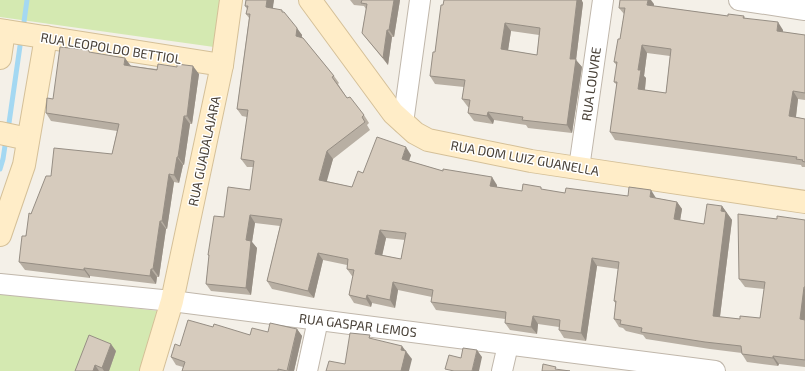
<svg xmlns="http://www.w3.org/2000/svg" width="805" height="371" font-family="'Exo 2',sans-serif">
<style>
.park{fill:#d4e9b1}
.lines{fill:none;stroke-linecap:round;stroke-linejoin:round}
.stream{stroke:#a4d8f2;stroke-width:5}
.street-casing{stroke:#c0b7ab;stroke-width:22}
.secondary-casing{stroke:#d5c098;stroke-width:24}
.street{stroke:#fff;stroke-width:20}
.secondary{stroke:#ffedc8;stroke-width:22}
.wall{fill:#b8afa3;fill-rule:evenodd}
.shaded-wall{fill:#968e84}
.building{fill:#d6cbbd;stroke:#968e84;fill-rule:evenodd}
.labels{text-anchor:middle;dominant-baseline:central;stroke-width:3;stroke-linejoin:round;paint-order:stroke}
.street-label{font-size:13px;fill:#484037;stroke:#fff}
</style>
<rect width="100%" height="100%" fill="#f4f0e8"/>
<g class="park">
<polygon points="0,0 221,0 214,47 0,17"/>
<polygon points="0,293 159,311 140,371 0,371"/>
</g>
<g class="lines">
<g class="stream">
<polyline points="23,29 27,0"/>
<polyline points="8,130 21,39"/>
<polyline points="0,169 3,159 6,139"/>
</g>
<g class="street-casing">
<g id="street">
<polyline points="739,0 805,10"/>
<polyline points="403,123 420,0"/>
<polyline points="579,168 603,0"/>
<polyline points="0,284 172,301 715,371"/>
<polyline points="307,371 318,320"/>
<polyline points="502,371 508,345"/>
</g>
</g>
<g class="secondary-casing">
<g id="secondary">
<polyline points="310,0 393,113 415,133 428,140 531,161 805,202"/>
<polyline points="0,30 222,65"/>
<polyline points="0,58 4,31"/>
<polyline points="0,133 28,139"/>
<polyline points="0,235 24,165 46,37"/>
<polyline points="151,371 172,301 222,65 231,0"/>
</g>
</g>
<use href="#street" class="street"/>
<use href="#secondary" class="secondary"/>
</g>
<g class="wall">
<path d="M246,0H274L272,8L283,12L302,35V37L334,76L339,83L338,84L347,98L364,115L369,123L367,125L370,130L333,159L326,181L352,187L363,173L411,155L409,161L443,171L497,185V187L522,191L543,190L565,193L656,198L677,202L682,209L680,220L704,224L722,206L732,220L720,317L740,319L760,318L764,289L745,287L739,279L777,219L805,220V367L779,364L778,366L747,362L742,354V353L710,349L646,339L643,335L626,331L623,328L619,327L614,319L616,304L614,301L618,269L597,266L586,341L564,338L559,330V327L538,324L537,334L510,330L505,323V319L436,310L431,302L432,297L398,290L395,308L372,303L371,307L354,303L349,295L353,276H352L347,269V265L323,260L314,298L272,289L267,281L280,226L255,223L252,242L257,248L251,295L211,291L206,284L209,256L208,255L224,217L250,190L254,167H247L241,159L247,117L242,116L237,109L249,18L246,14L247,9L245,6ZM386,238L405,240L401,259L382,255Z"/>
<polygon points="350,0 400,0 394,37 392,37 388,65 362,33 366,9 364,6 354,5"/>
<path d="M444,0H582V1L583,3L576,60L582,67L572,133L528,128L526,125L494,120L493,124L474,121L468,113L469,107H468L462,99L464,87L435,84L430,76L435,52ZM511,31L539,35L537,55L508,50Z"/>
<path d="M654,4V6L728,16H744L745,18L783,30V32L805,35V100L798,99L796,117L805,119V167H802L801,165L615,140L610,132L617,85L614,82L617,66L614,62L620,39L624,14L619,8ZM647,53L670,56L666,93L645,90L646,78L644,76Z"/>
<polygon points="91,53 131,66 199,74 192,124 190,124 184,165 183,165 179,183 174,182 167,229 166,229 159,277 157,277 156,284 90,276 90,278 25,270 19,262 31,214 51,176 112,154 117,131 51,121 46,113 53,99"/>
<polygon points="213,327 250,335 268,332 297,329 302,336 294,371 182,371 183,367 176,365 171,357 180,346"/>
<polygon points="116,351 109,371 75,371"/>
</g>
<g class="shaded-wall">
<polygon points="267,0 274,0 272,15 266,7"/>
<polygon points="394,0 400,0 394,37 389,30"/>
<polygon points="577,0 582,0 582,1 583,3 576,60 582,67 572,133 567,125 570,59"/>
<polygon points="648,0 651,0 654,4 653,13 647,5"/>
<polygon points="778,22 783,30 782,39 777,31"/>
<polygon points="505,23 511,31 507,57 501,49"/>
<polygon points="297,28 302,35 301,44 296,36"/>
<polygon points="387,30 392,37 388,65 383,58"/>
<polygon points="642,45 647,53 644,76 646,78 644,97 638,89 638,70"/>
<polygon points="125,58 131,66 124,65"/>
<polygon points="193,66 199,74 192,124 187,116"/>
<polygon points="793,91 798,99 795,124 789,116"/>
<polygon points="488,112 494,120 493,124 487,116"/>
<polygon points="184,116 190,124 184,165 178,157"/>
<polygon points="406,147 411,155 407,166 402,159"/>
<polygon points="327,151 333,159 325,188 319,180"/>
<polygon points="177,157 183,165 179,183 174,175"/>
<polygon points="169,174 174,182 167,229 162,221"/>
<polygon points="492,177 497,185 496,194 490,186"/>
<polygon points="651,190 656,198 650,197"/>
<polygon points="677,202 682,209 679,227 674,219"/>
<polygon points="722,206 732,220 719,324 713,316"/>
<polygon points="250,215 255,223 252,242 257,248 251,295 246,288 246,240"/>
<polygon points="160,221 166,229 159,277 153,269"/>
<polygon points="380,230 386,238 381,261 375,254"/>
<polygon points="318,253 323,260 314,298 308,291"/>
<polygon points="592,258 597,266 586,341 581,333"/>
<polygon points="84,268 90,276 90,278 84,270"/>
<polygon points="151,269 157,277 156,284 150,276"/>
<polygon points="393,282 398,290 395,308 390,300"/>
<polygon points="804,287 805,289 805,326 800,319"/>
<polygon points="367,295 372,303 371,307 366,299"/>
<polygon points="533,316 538,324 537,334 531,327"/>
<polygon points="297,329 302,336 294,371 288,371"/>
<polygon points="111,344 116,351 109,371 104,371 102,368"/>
<polygon points="402,346 412,359 409,371 401,371 401,350"/>
<polygon points="477,350 482,357 479,371 472,371"/>
<polygon points="773,356 779,364 778,366 773,358"/>
<polygon points="95,365 99,371 93,371"/>
</g>
<g class="building">
<path d="M246,0H267L266,7L282,10V12H284L297,28L296,36L303,38L334,76L332,77L347,98L350,97L364,115L362,117L365,122L327,151L319,180L352,187L358,171L363,173L377,137L406,147L402,159L443,171V169L492,177L490,186L522,191L523,184L541,187V189L565,193L566,188L628,196L629,187L651,190L650,197L677,202L674,219L704,224L707,204L722,206L721,211L726,212L713,316L740,319V316L760,318L765,282L739,279L738,214L777,219V216L805,220V287H804L800,319L805,320V360L773,356V358L742,354L741,346L705,342L641,332L642,328L620,324L621,320L614,319L616,301H614L619,262L592,258L581,333L559,330L560,320L533,316L531,327L505,323L506,312L431,302L433,290L393,282L390,300L367,295L366,299L349,295L354,270L347,269L348,259L318,253L308,291L267,281L282,219L250,215L246,240L251,241L246,288L206,284L209,255H208L214,216L224,217L228,187L250,190L254,161L241,159L248,110L237,109L250,14H246L248,6H245ZM380,230L406,233L401,259L375,254Z"/>
<polygon points="362,0 394,0 389,30 387,30 383,58 362,33 367,4 361,3"/>
<path d="M444,0H577L570,59H576L567,125L522,120L523,117L488,112L487,116L468,113L470,100L462,99L465,80L430,76L433,52H435L441,5H443ZM505,23L540,28L537,55L501,49Z"/>
<path d="M620,0H648L647,5L728,16V14L744,16L743,18L778,22L777,31L805,35V93L793,91L789,116L805,119V162L802,161L803,160L796,159L797,157L610,132L617,82H614L617,62H614L618,39H620L625,8H619ZM642,45L671,49L666,93L638,89L641,70H638Z"/>
<polygon points="60,47 89,50 89,52 125,58 124,65 157,70 158,64 177,67 177,64 193,66 187,116 184,116 178,157 177,157 174,175 169,174 162,221 160,221 153,269 151,269 150,276 84,268 84,270 19,262 22,236 26,236 29,213 31,214 46,176 51,176 54,148 112,154 119,124 46,113 47,98 53,99"/>
<polygon points="188,320 213,327 214,324 250,335 252,328 268,332 270,323 297,329 287,371 278,369 278,371 182,371 185,362 171,357 175,344 180,346"/>
<polygon points="350,333 370,335 369,338 402,346 401,350 406,351 401,371 326,371 329,361 345,364"/>
<polygon points="89,335 111,344 102,368 95,365 93,371 75,371"/>
<polygon points="463,348 477,350 472,371 454,371 445,369 449,355 461,358"/>
<polygon points="543,364 556,367 555,369 570,371 542,371"/>
</g>
<g class="labels">
<g class="street-label">
<text transform="translate(111 48) rotate(9)">RUA LEOPOLDO BETTIOL</text>
<text transform="translate(591 84) rotate(-82)">RUA LOUVRE</text>
<text transform="translate(204 151) rotate(-78)">RUA GUADALAJARA</text>
<text transform="translate(525 158) rotate(10)">RUA DOM LUIZ GUANELLA</text>
<text transform="translate(358 325) rotate(7)">RUA GASPAR LEMOS</text>
</g>
</g>
</svg>
